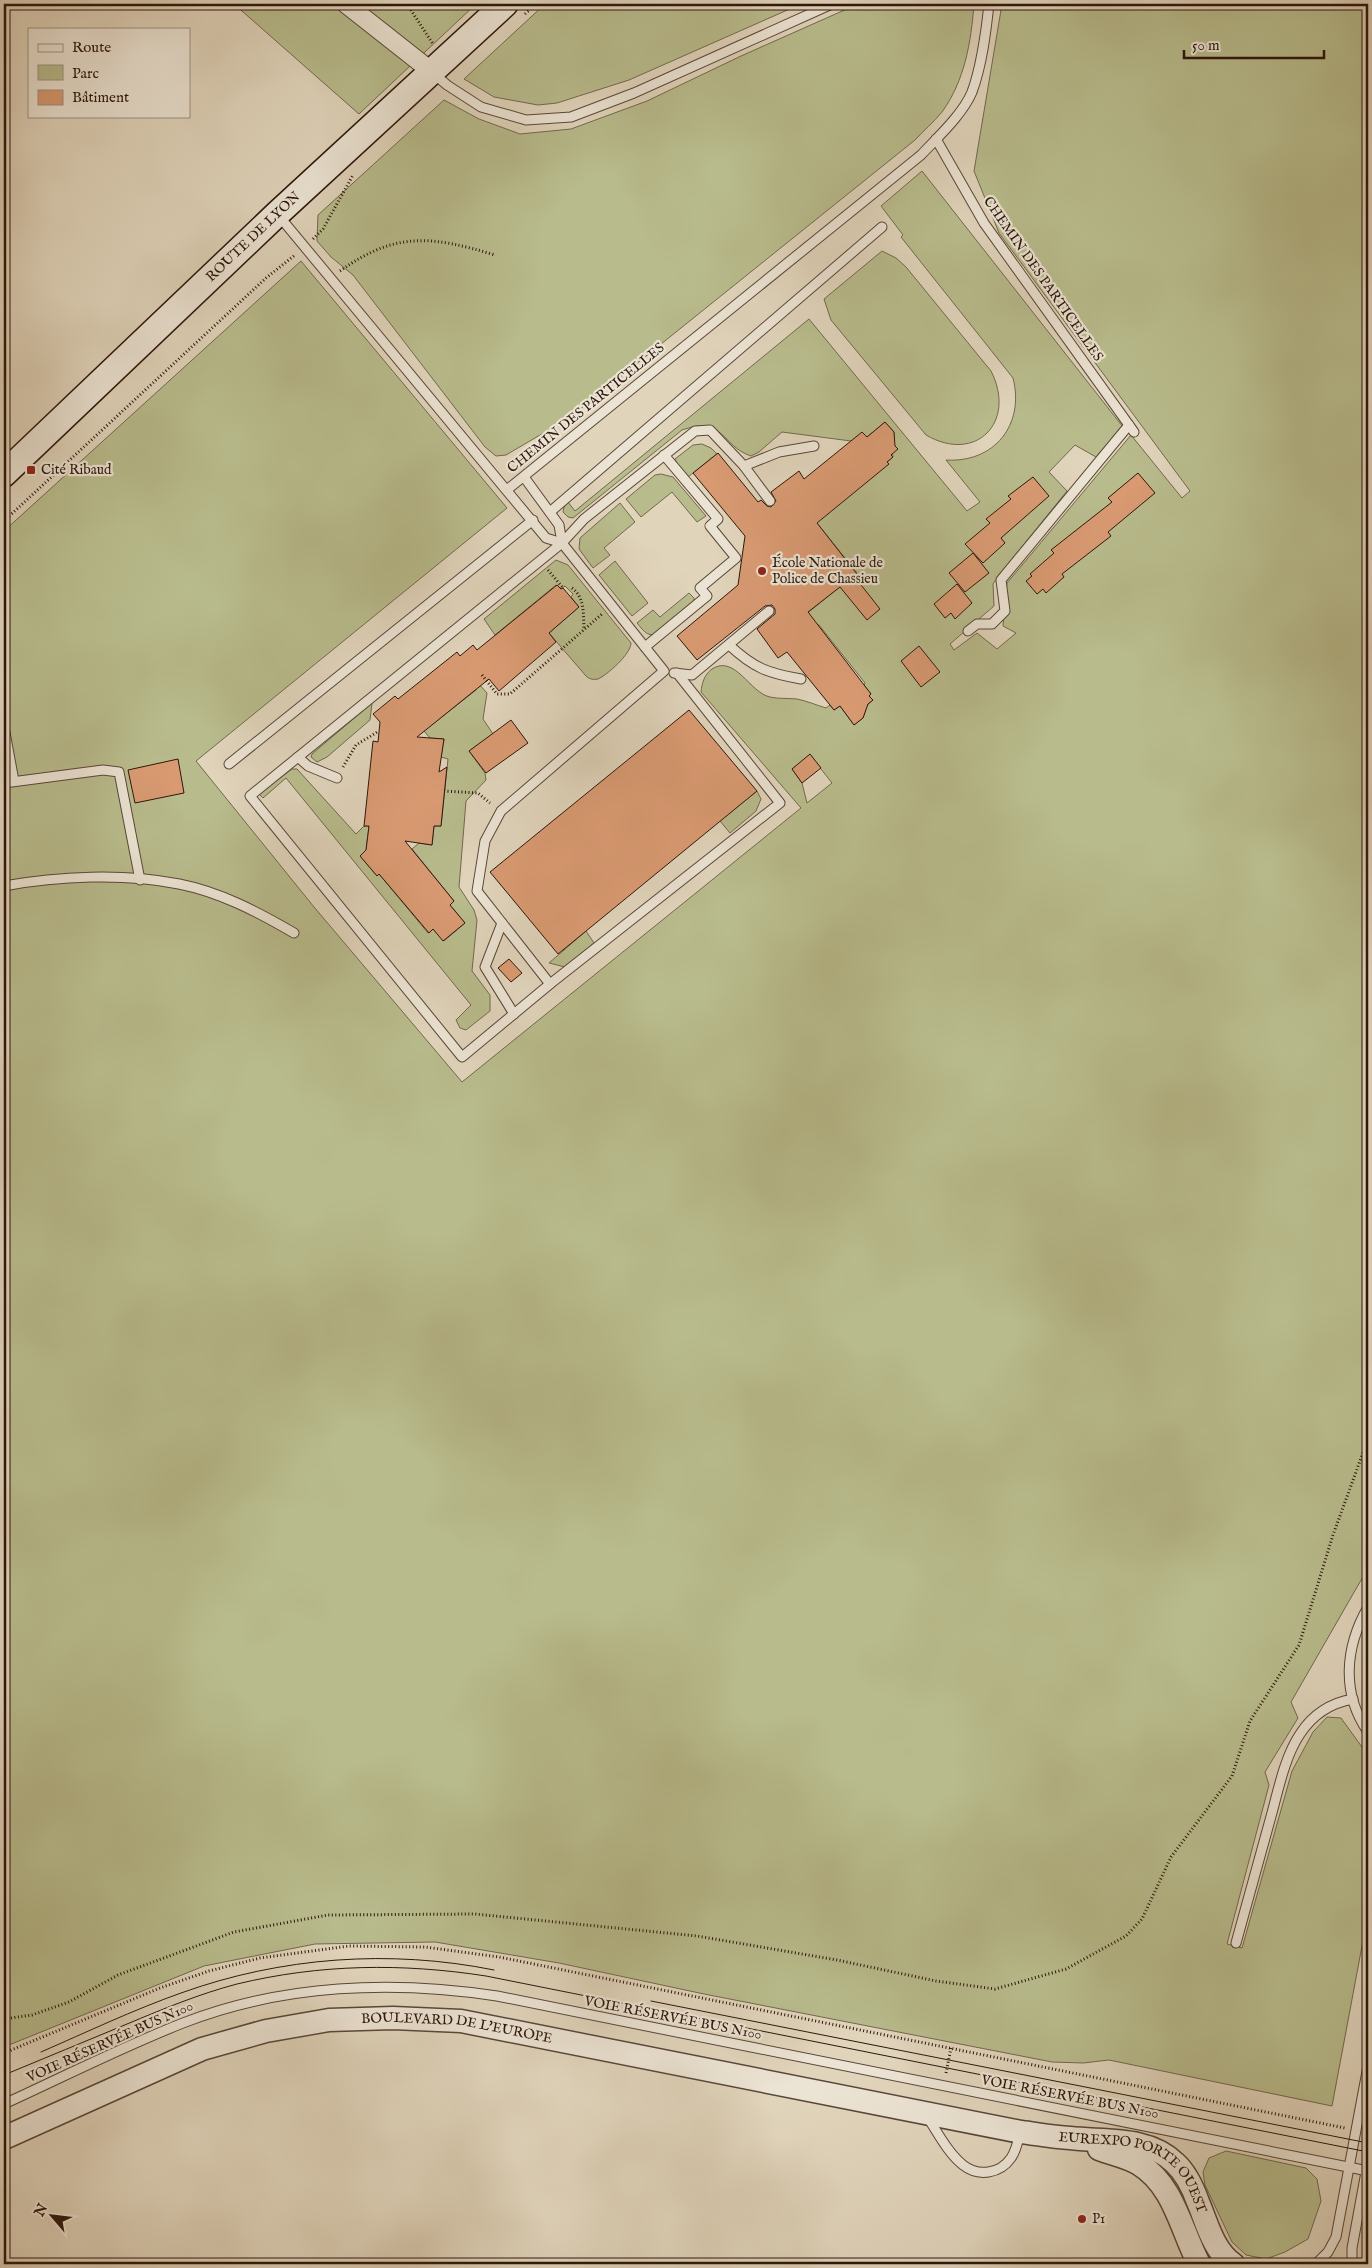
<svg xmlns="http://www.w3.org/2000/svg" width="1372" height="2268" font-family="'IM FELL English',serif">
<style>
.green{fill:#b8bb8c;stroke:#72684c;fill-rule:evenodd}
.building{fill:#d99a72;stroke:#2d160c}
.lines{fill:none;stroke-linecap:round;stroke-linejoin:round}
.service-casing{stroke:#5a4638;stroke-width:11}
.minor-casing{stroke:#5a4638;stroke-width:20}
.tertiary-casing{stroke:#5a4638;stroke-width:25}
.secondary-casing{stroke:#2d160c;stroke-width:28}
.path{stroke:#2d160c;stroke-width:3;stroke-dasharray:1 2.5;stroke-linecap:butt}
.service{stroke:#ebe3d3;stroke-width:9}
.minor{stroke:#ebe3d3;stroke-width:18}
.tertiary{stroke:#ebe3d3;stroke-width:22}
.secondary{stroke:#ebe3d3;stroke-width:25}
.tram{stroke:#2d160c;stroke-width:1}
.poi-dot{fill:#8f2418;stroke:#ebe3d3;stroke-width:2}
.labels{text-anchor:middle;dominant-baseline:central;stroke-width:4.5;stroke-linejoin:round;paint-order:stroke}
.street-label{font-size:14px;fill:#2d160c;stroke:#ebe3d3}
.poi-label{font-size:14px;fill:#2d160c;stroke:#ebe3d3;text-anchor:start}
</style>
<rect width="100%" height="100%" fill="#e0d4bb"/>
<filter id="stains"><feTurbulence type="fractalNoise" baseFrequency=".004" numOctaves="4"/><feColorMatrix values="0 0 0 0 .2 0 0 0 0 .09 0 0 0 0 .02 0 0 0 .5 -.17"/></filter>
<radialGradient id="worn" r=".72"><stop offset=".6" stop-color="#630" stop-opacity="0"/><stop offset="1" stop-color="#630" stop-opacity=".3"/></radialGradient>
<g class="green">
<polygon points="234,4 476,4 359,114"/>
<polygon points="545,4 801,4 629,80 557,103 538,105 494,97 464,79"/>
<path d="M858,4H974C971,42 965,80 942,112C934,122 923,131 915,140L569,418L506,455L496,456L485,447L353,275L331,257L317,241L318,215L444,100L479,119L520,134L571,129L647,101L741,56Z"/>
<path d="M1002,4H1368V1568L1291,1702L1298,1718L1265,1772L1269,1785L1227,1944L1242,1948L1292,1771L1313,1732L1327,1717L1341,1718L1367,1754L1363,1793L1368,1813V1914L1332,2106L1109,2060L1083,2063L1052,2062L704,1994L559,1963L435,1942L315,1944L204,1966L4,2047V531L301,261L507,508L196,761L314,907L462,1082L801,808L701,692C702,683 704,675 712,669C735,654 750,693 770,697C778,699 788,698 797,699C807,701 816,705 826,708L830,705L834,710L840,706L854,725L863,718L866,709L865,707L873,700L869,696L871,694L864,685L865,683L819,625L795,623L857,573L805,508L889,464L887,462L893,457L891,441L894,438V432L885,422L867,437L851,441L782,432L759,452L751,456C721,446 724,415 682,430L573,518L568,517L563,512L564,507L568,502L575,511L809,319L967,511L980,502L946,460C994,463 1025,425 1013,378L901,237L903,235L881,206L922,171L1123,427L1096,457L1075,445L1049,472L1067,491L999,575L993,584L994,606L950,644L954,650L977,633L997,649L1016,633L1003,626L1007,583L1131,435L1182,498L1190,491L999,233L974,171ZM810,755L832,783L807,803L802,783L792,769Z"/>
<path d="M882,251L896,258L906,267L991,371C1017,422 976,464 926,435L831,320L824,299Z"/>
<polygon points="702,444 711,448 717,454 688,477 678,466 675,459 693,445"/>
<polygon points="661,474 673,477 706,516 697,522 672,492 641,517 626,499 655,475"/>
<polygon points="620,503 635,522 604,548 610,555 593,568 579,549 580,538"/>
<path d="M556,560L568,565L631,643C631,654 607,675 598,679C593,680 589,679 586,676L549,633L579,607L571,597L573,594L565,586L561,589L556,585L495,635L484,619Z"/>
<polygon points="615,561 648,603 632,616 599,575"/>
<path d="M689,593L694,598V602L656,634C647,637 643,630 637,623L653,610L660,617Z"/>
<polygon points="478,683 487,693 483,719 493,734 469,751 485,773 486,780 466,801 459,887 474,910 477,920 472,971 490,995 490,1011 466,1030 460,1028 456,1020 471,1005 286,778 263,798 259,794 292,769 297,769 356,834 364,826 369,826 366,850 360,856 377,876 379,874 428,933 433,929 444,941 465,923 450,905 454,901 412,849 419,843 432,845 434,826 441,826 448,759 441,757 444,739 430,738 424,731 476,690"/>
<polygon points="372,703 370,720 327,757 317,762 311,757 312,754"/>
<polygon points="757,791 761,799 756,811 730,833 720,821"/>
<polygon points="586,931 594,943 565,967 549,963"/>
<polygon points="1226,2151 1306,2168 1317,2179 1321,2201 1308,2239 1285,2252 1266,2259 1246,2255 1232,2242 1205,2185 1203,2172 1209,2158"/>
</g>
<g class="building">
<polygon points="885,422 894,432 895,446 898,449 891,455 893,457 887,462 889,464 817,523 857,574 854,576 880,609 867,620 840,587 808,612 871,694 869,696 873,700 868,704 863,718 854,725 840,706 834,710 787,652 778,658 757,629 775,614 775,609 772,605 765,606 697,660 677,636 738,585 745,536 693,473 718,453 758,502 761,500 767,506 771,507 776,501 771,492 799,471 804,479 862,432 867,437"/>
<polygon points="1138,473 1155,493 1108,532 1111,536 1062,574 1064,577 1046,593 1043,589 1037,594 1026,581 1032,576 1030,574 1054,553 1051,550 1112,502 1108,498"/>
<polygon points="1033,477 1049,496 1001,538 1005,543 983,563 965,544 990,523 986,519 1011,499 1008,496"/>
<polygon points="973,553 989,573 965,592 949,573"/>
<polygon points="957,584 972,603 955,619 951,613 945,618 934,604"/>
<polygon points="557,585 561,589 563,588 579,607 549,633 556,642 499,691 489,679 417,737 444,739 439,772 447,767 441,826 434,826 432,845 405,841 454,901 450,905 465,923 443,941 433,929 429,933 379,874 377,876 360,856 366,850 369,826 364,826 373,741 378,742 380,722 373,714 395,696 398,699 457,652 460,656 473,645 477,650"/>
<polygon points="919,646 940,672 921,687 901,661"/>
<polygon points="689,710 757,791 558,954 490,872"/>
<polygon points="511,720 528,743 486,773 469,751"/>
<polygon points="810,754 821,768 802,783 792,769"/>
<polygon points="178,759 184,793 135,803 128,770"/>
<polygon points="509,959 522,973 511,982 498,968"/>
</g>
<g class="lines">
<g class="service-casing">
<g id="service">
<polyline points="433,73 447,85 481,107 526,120 571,117 634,93 832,4"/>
<polyline points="936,139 984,223 1134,432"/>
<polyline points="279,216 546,538 562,543"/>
<polyline points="744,466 770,501"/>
<polyline points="524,477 559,525 562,543 664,671 501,811 485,841 477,891 550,984"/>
<path d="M508,489L921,155C937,138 963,114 972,92C982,65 986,32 989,4"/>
<polyline points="550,512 882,227"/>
<polyline points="968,631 977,624 992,624 1005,611 1001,580 1129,425"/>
<path d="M729,645C754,668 767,673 801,679"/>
<polyline points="645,647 707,596 700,588 736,558 710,526 718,519 664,455"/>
<polyline points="674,673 692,675 769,611"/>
<polyline points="677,673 780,803 550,984 462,1057 250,796 562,543 584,519 695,431 710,430 744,466 779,452 814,446"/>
<polyline points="4,727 14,781"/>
<polyline points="298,757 308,766 337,778"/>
<polyline points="229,764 533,520"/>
<polyline points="4,783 103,770 119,772 140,880"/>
<path d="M4,886C58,876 124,873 179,884C220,892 258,912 294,933"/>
<polyline points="502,923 485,967 514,1014"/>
<path d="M1368,1607C1345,1647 1341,1693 1368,1732"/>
<path d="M1236,1943C1247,1902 1259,1861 1270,1820C1278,1792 1284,1758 1300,1734C1313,1714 1330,1703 1353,1699"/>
<path d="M4,2104C63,2077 122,2047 183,2023C283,1984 393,1980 497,1996L1368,2171"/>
<path d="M928,2118C938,2133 948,2153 963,2165C978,2177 1000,2174 1011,2158C1016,2151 1018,2141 1020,2133"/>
<polyline points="1316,2264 1328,2252 1336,2237 1368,2066"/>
<polyline points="1352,2264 1352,2248 1368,2161"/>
</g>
</g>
<g class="minor-casing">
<polyline id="minor" points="346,4 431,71"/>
</g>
<g class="tertiary-casing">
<g id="tertiary">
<path id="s1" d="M4,2138L202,2049L266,2031L329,2020L393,2018L461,2021L1021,2132C1037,2134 1053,2137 1070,2138C1104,2142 1148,2136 1175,2163C1186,2173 1193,2188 1198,2202C1207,2223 1213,2250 1233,2264"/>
<path d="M1099,2149C1112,2154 1128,2157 1139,2164C1174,2185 1181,2230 1199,2264"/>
</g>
</g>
<g class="secondary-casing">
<g id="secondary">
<path id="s2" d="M4,474L277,214L505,4"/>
</g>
</g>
<g class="path">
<polyline points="407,4 433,44"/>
<polyline points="525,14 536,4"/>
<polyline points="313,239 323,229 353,175"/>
<path d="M340,271C396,231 432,236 495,255"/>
<polyline points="4,521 266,278 295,255"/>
<polyline points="548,570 563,588"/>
<path d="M572,588C585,598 583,613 584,628"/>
<polyline points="482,675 497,694 510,694 602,614"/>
<polyline points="343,767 356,745 379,731"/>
<polyline points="444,791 478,793 490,803"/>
<polyline points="4,2019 32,2015 69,2002 118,1975 234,1932 328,1915 475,1914 697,1936 837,1960 936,1981 995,1989 1066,1969 1126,1936 1142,1919 1171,1857 1232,1776 1250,1721 1299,1645 1333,1535 1368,1439"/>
<polyline points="4,2053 160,1988 209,1971 260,1958 349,1946 425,1947 499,1957 1345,2128"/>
<polyline points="946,2073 951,2048"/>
</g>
<use href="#service" class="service"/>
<use href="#minor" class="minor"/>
<use href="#tertiary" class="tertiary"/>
<use href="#secondary" class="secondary"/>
<g class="tram">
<polyline points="651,2001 1368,2143"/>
<path d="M41,2052C87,2032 133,2010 181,1993C281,1957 390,1949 494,1970"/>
<path d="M4,2075C45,2058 86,2041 127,2024C163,2009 199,1994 237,1984C320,1964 402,1963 486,1976L1368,2152"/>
</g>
</g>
<g class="poi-dot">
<rect x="26" y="465" width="10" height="10" rx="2.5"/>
<circle cx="762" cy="571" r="5"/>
<circle cx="1082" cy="2219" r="5"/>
</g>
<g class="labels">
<g class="street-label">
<text stroke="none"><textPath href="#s2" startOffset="344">ROUTE DE LYON</textPath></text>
<text transform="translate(1043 279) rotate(55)">CHEMIN DES PARTICELLES</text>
<text transform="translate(586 408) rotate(-39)">CHEMIN DES PARTICELLES</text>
<text transform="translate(673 2018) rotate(11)">VOIE RÉSERVÉE BUS N100</text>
<text stroke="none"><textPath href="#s1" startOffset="476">BOULEVARD DE L'EUROPE</textPath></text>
<text transform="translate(110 2042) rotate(-24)">VOIE RÉSERVÉE BUS N100</text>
<text transform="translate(1070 2097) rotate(11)">VOIE RÉSERVÉE BUS N100</text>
<text stroke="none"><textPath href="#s1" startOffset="1178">EUREXPO PORTE OUEST</textPath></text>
</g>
<g class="poi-label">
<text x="41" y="470">Cité Ribaud</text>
<text x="772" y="563">École Nationale de<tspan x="772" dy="16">Police de Chassieu</tspan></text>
<text x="1092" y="2219">P1</text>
</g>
</g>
<rect width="1372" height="2268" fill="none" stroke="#e0d4bb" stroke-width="20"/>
<rect x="5" y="5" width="1362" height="2258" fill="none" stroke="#2d160c" stroke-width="2.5"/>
<rect x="10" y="10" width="1352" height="2248" fill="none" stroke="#2d160c"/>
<rect x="28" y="28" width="162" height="90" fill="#ebe3d3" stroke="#9f9183"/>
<rect x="38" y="44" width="25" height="8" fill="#ebe3d3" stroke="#9f9183"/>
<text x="72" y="52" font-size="15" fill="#2d160c">Route</text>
<rect x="38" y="65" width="25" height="15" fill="#b8bb8c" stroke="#9f9183"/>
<text x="72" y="78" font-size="15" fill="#2d160c">Parc</text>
<rect x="38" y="90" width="25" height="15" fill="#d99a72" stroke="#9f9183"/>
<text x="72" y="102" font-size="15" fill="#2d160c">Bâtiment</text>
<g transform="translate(52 2216) rotate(298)" stroke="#ebe3d3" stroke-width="4" paint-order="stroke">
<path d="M0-4L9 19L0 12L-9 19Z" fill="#2d160c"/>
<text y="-8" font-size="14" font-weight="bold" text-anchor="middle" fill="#2d160c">N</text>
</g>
<path d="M1184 50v8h140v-8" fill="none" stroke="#2d160c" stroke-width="2.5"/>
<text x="1192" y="50" font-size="15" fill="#2d160c" stroke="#ebe3d3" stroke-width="4" paint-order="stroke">50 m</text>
<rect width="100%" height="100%" filter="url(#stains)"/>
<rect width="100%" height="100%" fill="url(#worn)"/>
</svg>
